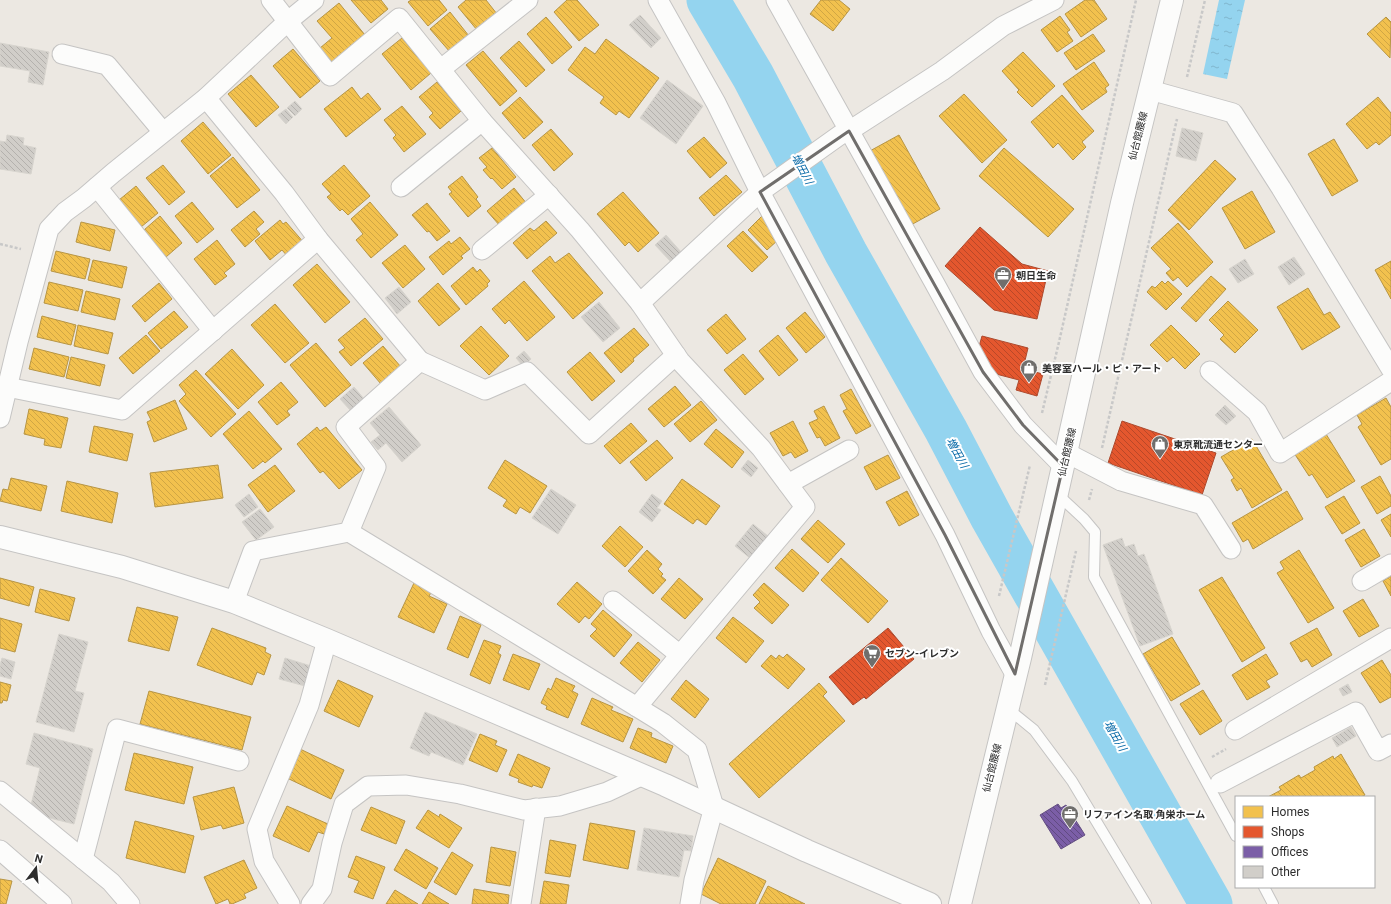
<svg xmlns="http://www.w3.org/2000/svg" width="1391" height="904" font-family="Roboto,'Noto Sans JP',sans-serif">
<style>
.water{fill:url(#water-ripples)}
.homes{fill:url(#homes-back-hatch);stroke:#b79544}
.shops{fill:url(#shops-back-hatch);stroke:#ad4a2e}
.offices{fill:url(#offices-back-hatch);stroke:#644f82}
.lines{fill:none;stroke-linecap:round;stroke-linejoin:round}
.river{stroke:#94d4ef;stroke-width:43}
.building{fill:url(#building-back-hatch);stroke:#d7d4ce}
.lane-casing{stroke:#c5c4c3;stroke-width:12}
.street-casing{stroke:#c5c4c3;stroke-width:21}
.secondary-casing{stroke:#c5c4c3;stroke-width:24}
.path{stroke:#c8c8c8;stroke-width:2.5;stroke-dasharray:3 2;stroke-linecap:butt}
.lane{stroke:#fcfcfb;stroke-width:10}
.street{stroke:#fcfcfb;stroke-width:19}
.secondary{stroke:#fcfcfb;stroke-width:22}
.marked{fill:none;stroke:#706e6c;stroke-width:3;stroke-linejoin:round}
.labels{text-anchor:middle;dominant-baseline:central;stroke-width:4;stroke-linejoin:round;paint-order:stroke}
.street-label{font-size:10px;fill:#2d2d2d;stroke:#fff}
.poi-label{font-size:10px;font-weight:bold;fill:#2d2d2d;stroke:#fff;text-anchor:start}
.water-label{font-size:11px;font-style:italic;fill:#0769a7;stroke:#fff}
</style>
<defs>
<pattern id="water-ripples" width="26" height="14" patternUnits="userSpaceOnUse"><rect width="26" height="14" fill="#94d4ef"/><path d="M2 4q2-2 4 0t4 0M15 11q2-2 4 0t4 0" fill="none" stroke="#80b6cd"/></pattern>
<pattern id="homes-back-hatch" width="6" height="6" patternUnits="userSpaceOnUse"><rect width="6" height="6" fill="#f2c14e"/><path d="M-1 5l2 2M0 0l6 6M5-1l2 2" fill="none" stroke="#d0a644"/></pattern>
<pattern id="shops-back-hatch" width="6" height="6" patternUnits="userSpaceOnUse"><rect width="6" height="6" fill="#e4572e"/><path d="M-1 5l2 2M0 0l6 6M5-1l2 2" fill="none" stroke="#b94828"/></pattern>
<pattern id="offices-back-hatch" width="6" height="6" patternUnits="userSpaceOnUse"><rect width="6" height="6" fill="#7b5ea7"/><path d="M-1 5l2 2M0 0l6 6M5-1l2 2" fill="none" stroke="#604a81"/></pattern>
<pattern id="building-back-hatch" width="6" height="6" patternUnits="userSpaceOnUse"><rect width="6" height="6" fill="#d1cec9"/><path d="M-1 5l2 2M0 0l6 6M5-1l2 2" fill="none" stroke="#b4b1ad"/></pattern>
</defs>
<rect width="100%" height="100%" fill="#ece8e2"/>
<polygon class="water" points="1219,0 1245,0 1227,79 1203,74"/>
<g class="homes">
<polygon points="351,0 381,0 388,9 371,23"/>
<polygon points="411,0 439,0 447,10 428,26 408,2"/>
<polygon points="466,0 486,0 497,14 477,30 458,7"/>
<polygon points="567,0 577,0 599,25 579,41 554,12"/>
<polygon points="821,0 839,0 850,9 833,31 810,14"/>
<polygon points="1085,0 1094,0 1107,19 1081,37 1065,14"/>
<polygon points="339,3 365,35 332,62 320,48 332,38 317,21"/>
<polygon points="450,12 469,36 450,52 430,29"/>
<polygon points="1060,16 1070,30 1067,32 1073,41 1057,52 1041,30"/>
<polygon points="546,17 572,47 552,64 527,34"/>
<polygon points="1386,17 1391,22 1390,58 1367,34"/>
<polygon points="1093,34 1105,51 1076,70 1064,53"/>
<polygon points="402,38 431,73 411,90 382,54"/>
<polygon points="606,39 659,78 629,118 619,111 616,115 600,103 604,97 568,70 585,47 595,54"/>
<polygon points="519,41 545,70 526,87 500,58"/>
<polygon points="293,49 320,81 300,98 273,66"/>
<polygon points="483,51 517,91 500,106 466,65"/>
<polygon points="1023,52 1055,86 1032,107 1017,92 1019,90 1002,71"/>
<polygon points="1094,62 1109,85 1105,88 1107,92 1082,110 1063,84"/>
<polygon points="251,75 279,107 256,127 228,94"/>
<polygon points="437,82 461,111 440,129 429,117 433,113 419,97"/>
<polygon points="352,87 361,99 368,93 381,109 346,137 324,109"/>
<polygon points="964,94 1007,140 982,163 939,116"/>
<polygon points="1062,95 1094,131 1082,142 1086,147 1073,160 1058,143 1053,148 1031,122"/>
<polygon points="520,97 543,122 524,139 502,113"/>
<polygon points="1378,97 1391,113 1391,135 1379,145 1376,142 1367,149 1346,124"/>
<polygon points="402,106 426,134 404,152 393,138 396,135 384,120"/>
<polygon points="203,122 231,155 208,174 181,141"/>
<polygon points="551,129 573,154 554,171 532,145"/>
<polygon points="899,135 940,209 909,226 868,152"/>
<polygon points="704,137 727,163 710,178 687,151"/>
<polygon points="1334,139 1358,181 1332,196 1308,154"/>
<polygon points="492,148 516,177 502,189 492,178 491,179 483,170 487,167 479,158"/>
<polygon points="1004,148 1074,209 1048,237 979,176"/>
<polygon points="233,157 260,190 237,208 210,176"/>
<polygon points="1215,160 1236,179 1189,230 1168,210"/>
<polygon points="163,165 185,192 169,205 146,178"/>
<polygon points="344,165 370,196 348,215 342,209 340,211 327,197 331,194 322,184"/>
<polygon points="726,175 742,192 714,216 699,198"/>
<polygon points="462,176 478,197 476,199 481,206 468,217 449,194 452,192 448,187"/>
<polygon points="136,186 158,213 141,227 119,200"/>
<polygon points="514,188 527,204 500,226 487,211"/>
<polygon points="1252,191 1275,232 1245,249 1222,208"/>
<polygon points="623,192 659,233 638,252 629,242 625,246 597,214"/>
<polygon points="192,202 214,229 197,243 175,216"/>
<polygon points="370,202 398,235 371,258 356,240 363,234 351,219"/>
<polygon points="427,203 450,231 437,241 429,231 427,232 412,215"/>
<polygon points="254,211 264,222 256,229 260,234 245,247 231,230"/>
<polygon points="160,216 182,243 166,257 144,230"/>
<polygon points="762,216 778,240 767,250 748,230"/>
<polygon points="280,220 283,224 286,222 305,244 289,258 282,250 270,260 255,241"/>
<polygon points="546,221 557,233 527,259 513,243 530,228 534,231"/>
<polygon points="81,222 115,230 110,251 76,242"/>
<polygon points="1178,223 1213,262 1187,287 1178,277 1173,281 1166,273 1171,269 1151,248"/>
<polygon points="743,231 768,257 752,272 727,246"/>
<polygon points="460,237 470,249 461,256 463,258 443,275 429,257 449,241 451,244"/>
<polygon points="217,240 235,264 224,273 227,276 215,285 194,259"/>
<polygon points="405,245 425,269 403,288 382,263"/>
<polygon points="56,251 90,259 85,279 51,271"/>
<polygon points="569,253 603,293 573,319 532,271 550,256 555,263"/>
<polygon points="93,260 127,267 122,288 88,280"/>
<polygon points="1391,261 1391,299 1375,270"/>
<polygon points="317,264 350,302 325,323 293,285"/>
<polygon points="473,267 477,272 480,269 490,281 487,284 488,286 466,305 451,286"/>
<polygon points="1211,276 1226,289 1196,322 1181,308"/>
<polygon points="524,281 555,317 527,341 509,320 505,324 492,309"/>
<polygon points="1162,281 1165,284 1168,281 1182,294 1166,310 1147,292 1152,286 1155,288"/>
<polygon points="49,282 83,290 78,311 44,303"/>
<polygon points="159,283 172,299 145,322 132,306"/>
<polygon points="438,283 460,309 439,326 418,301"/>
<polygon points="1308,288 1324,315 1330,312 1340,327 1302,350 1277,307"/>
<polygon points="86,291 120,299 115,320 81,312"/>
<polygon points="1228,301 1258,330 1235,353 1220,339 1224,335 1209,320"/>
<polygon points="275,304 309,343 285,363 251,325"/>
<polygon points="174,311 188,327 161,349 148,333"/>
<polygon points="805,312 825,337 806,353 786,328"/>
<polygon points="726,314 746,339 727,354 707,330"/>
<polygon points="42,316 76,325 71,345 37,337"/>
<polygon points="365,318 383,339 351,366 339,352 345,348 338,340"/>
<polygon points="78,325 113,333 108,354 74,346"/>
<polygon points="1171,325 1200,354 1185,369 1173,357 1167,362 1150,345"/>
<polygon points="481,326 509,356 489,375 460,346"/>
<polygon points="634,328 649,345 633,359 634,361 621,373 604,353"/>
<polygon points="146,335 160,351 133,374 119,358"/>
<polygon points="778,335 798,360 779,376 759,351"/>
<polygon points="316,343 351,385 325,407 290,365"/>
<polygon points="383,346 401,367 381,384 363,363"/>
<polygon points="34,348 69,357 64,377 29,369"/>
<polygon points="232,349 264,385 238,409 205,374"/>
<polygon points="590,352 615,381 592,401 567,372"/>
<polygon points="743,354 764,379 745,395 724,370"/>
<polygon points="71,357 105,365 100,386 66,378"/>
<polygon points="196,370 236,414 211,437 179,401 186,394 179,385"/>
<polygon points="281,382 298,402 287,411 290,415 277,425 258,402"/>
<polygon points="675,386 691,405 664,427 648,409"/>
<polygon points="851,389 871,426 856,434 843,411 847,409 840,395"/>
<polygon points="1386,398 1391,407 1391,459 1381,465 1358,427 1362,424 1357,415"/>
<polygon points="175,400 187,429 154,442 147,422 151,420 147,412"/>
<polygon points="701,401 717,420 690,442 674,424"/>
<polygon points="824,406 840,438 825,446 820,437 817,438 809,423 818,419 814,411"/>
<polygon points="29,409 68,418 61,448 44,445 45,439 24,434"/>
<polygon points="249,411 282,449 265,463 263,461 253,469 223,434"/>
<polygon points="793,421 808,451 795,458 791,452 783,456 770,433"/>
<polygon points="631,423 647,441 620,464 604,446"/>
<polygon points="94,426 133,434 127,461 89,452"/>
<polygon points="317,427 320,431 326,427 362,470 339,489 323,471 320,473 297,444"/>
<polygon points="716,429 744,452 732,468 704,444"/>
<polygon points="1326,434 1355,481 1327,498 1312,474 1309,476 1294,453"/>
<polygon points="1252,439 1282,490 1252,508 1241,488 1237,491 1231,480 1234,478 1221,457"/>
<polygon points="657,440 673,458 646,481 630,462"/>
<polygon points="888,455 900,478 876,490 864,467"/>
<polygon points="505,460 547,486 530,513 520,507 516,514 503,506 507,500 488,488"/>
<polygon points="218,465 223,498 155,507 150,473"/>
<polygon points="275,465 295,491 268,512 248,485"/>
<polygon points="1380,476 1391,496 1391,506 1377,514 1361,487"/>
<polygon points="11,478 47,486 41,511 0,501 3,489 8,490"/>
<polygon points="682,479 720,506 706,525 697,519 693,524 664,504"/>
<polygon points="67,481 118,493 112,523 61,511"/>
<polygon points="907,491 919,515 899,526 886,502"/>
<polygon points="1287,491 1303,519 1253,549 1248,539 1243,542 1232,523"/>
<polygon points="1344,496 1360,523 1342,534 1325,507"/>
<polygon points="1391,514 1391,537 1381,520"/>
<polygon points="818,520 845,544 828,563 801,539"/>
<polygon points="620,526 643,547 625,567 602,546"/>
<polygon points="1364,529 1380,556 1361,567 1345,540"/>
<polygon points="792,549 819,573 803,592 775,568"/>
<polygon points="647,550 662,564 658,569 663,574 661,576 666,580 653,594 628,571"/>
<polygon points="1299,550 1334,608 1308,623 1277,573 1284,569 1280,562"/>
<polygon points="841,558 888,601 868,623 821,580"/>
<polygon points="1391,576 1391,596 1383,581"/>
<polygon points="1222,577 1265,648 1242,662 1199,590"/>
<polygon points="0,578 34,587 29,606 0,598"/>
<polygon points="679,578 703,599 685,619 661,599"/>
<polygon points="577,582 602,604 589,619 585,616 579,623 557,604"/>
<polygon points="414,583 432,591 429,596 447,604 434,633 398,617"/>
<polygon points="764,583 789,605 772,624 754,608 760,602 753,595"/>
<polygon points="40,589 75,598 69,621 35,612"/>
<polygon points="1363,599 1379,626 1359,637 1343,611"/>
<polygon points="137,607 178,617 169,651 128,641"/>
<polygon points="603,610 632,635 614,657 590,636 597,629 591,624"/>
<polygon points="460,616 481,625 468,658 447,649"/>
<polygon points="733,617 764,641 746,663 716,638"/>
<polygon points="0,618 22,624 15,652 0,648"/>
<polygon points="212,628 266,648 265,652 271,655 264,675 257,672 252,685 197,665"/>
<polygon points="1317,628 1332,655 1312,667 1307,659 1301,662 1290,643"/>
<polygon points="1172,637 1200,684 1171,701 1143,654"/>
<polygon points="484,640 501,646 498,653 501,655 490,684 470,675"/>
<polygon points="638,642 660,660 642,682 620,663"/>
<polygon points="513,654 540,664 529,690 503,680"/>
<polygon points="787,654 805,669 788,689 761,666 771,655 776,659 779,655 783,658"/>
<polygon points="1266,654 1278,674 1266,681 1270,687 1247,700 1232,675"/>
<polygon points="1382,660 1391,675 1391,697 1380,703 1361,673"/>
<polygon points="556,678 575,686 572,691 578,694 568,718 546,709 547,706 541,703 548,688 551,690"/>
<polygon points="338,680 373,696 359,727 324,711"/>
<polygon points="686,680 709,699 695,718 671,699"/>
<polygon points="0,682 11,685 7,701 3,700 2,703 0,703"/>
<polygon points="819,683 827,692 823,696 845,721 759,798 729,764"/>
<polygon points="1203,690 1222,721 1200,735 1180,704"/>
<polygon points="149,691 251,717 242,750 140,724"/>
<polygon points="592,698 613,707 611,710 633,719 623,742 581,724"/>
<polygon points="638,728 652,733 651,737 673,746 666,763 630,748"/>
<polygon points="480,734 497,741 495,745 507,750 497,772 469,760"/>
<polygon points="300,749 344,770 331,799 287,778"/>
<polygon points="134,753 193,767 184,804 125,790"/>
<polygon points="518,754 550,768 542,788 533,785 532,787 518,782 519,779 509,775"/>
<polygon points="1341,754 1365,795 1361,797 1268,797 1281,790 1279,787 1299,775 1301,778 1315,770 1314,767 1333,756 1334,759"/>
<polygon points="234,787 244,823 223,829 221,825 201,830 193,797"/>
<polygon points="287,806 328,824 324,834 318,832 309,852 273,836"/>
<polygon points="371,807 405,821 396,844 361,830"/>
<polygon points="428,810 439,817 440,814 462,828 449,848 416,828"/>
<polygon points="135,821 194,836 185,873 126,858"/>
<polygon points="590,823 635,831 628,869 583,860"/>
<polygon points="550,840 576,845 570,877 545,873"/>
<polygon points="491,847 516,852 510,886 486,882"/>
<polygon points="406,849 438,868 426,889 394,870"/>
<polygon points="452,852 473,865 456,895 434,882"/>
<polygon points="356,856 385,867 373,899 354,892 359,881 348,877"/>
<polygon points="718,858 766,881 755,904 721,904 701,894"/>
<polygon points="244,860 257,888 244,894 246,898 232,904 230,904 228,899 216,904 204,877"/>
<polygon points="0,879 12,881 6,904 0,904"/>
<polygon points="544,881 569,885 566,904 540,904"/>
<polygon points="768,886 805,904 759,904"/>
<polygon points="474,889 509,895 508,904 472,904"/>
<polygon points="395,890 418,904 386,904"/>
<polygon points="429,892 449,904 422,904"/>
</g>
<g class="shops">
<polygon points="980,227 1022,264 1048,271 1037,319 994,310 945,266"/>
<polygon points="982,336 1028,348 1023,369 1043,374 1037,396 1016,390 1019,380 996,374 978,350"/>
<polygon points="1122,421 1216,453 1202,495 1108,463"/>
<polygon points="888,628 914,659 866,699 864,697 853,705 829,677"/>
</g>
<polygon class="offices" points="1058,804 1061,808 1066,805 1085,835 1061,849 1040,815"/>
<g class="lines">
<polyline class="river" points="708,0 753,76 846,253 946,430 992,518 1211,904"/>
</g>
<g class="building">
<polygon points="640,15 661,38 651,48 629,25"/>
<polygon points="0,43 49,52 43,85 28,82 30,71 0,66"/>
<polygon points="667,80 703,106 676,144 640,118"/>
<polygon points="295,101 302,109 295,116 287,108"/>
<polygon points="286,109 293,117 286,124 278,115"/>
<polygon points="1182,128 1203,133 1196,161 1176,156"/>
<polygon points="7,135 24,138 23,145 36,148 31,174 0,169 0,141 6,142"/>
<polygon points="666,235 682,253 671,262 655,245"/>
<polygon points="1294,257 1305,274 1289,285 1278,267"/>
<polygon points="1245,259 1254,274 1238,283 1229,269"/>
<polygon points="399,287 411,302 397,314 385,298"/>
<polygon points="599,302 620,328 603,342 581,317"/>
<polygon points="524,351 531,359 523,366 516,358"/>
<polygon points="354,387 365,400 352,412 340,399"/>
<polygon points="1225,405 1236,416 1226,425 1215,415"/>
<polygon points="389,407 421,445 402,462 386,443 378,450 371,442 380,435 370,423"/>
<polygon points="748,460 758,468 751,477 741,469"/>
<polygon points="551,489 576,505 558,534 532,518"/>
<polygon points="249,494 258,507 244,517 235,505"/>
<polygon points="652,494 662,501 657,508 661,510 652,522 639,512"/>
<polygon points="260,509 274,527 256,540 242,522"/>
<polygon points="753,524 768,536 750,558 735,546"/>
<polygon points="1122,538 1125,547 1134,544 1138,556 1144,554 1173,634 1140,646 1103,545"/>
<polygon points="59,634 88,642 75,691 84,693 74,732 36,722"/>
<polygon points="2,658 15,662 11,679 0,676 0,665"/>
<polygon points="285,658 311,666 305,686 279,679"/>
<polygon points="1348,684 1352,692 1343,696 1339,689"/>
<polygon points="425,712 477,734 463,765 431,752 429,756 410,748"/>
<polygon points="1351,727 1356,736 1337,747 1332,738"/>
<polygon points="34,733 93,749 74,824 29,813 40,768 26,764"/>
<polygon points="644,828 693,836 691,851 684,850 679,877 637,870"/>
</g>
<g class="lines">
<g class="lane-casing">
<g id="lane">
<polyline points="1057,494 1084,519 1095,532 1094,577 1236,836"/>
<polyline points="1007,708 1034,730 1072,781 1146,904"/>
<polyline points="1264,887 1273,904"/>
</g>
</g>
<g class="street-casing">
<g id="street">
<polyline points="271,0 330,76 399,18 482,121 580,230 640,303 680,361 761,448 805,507 680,655 637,707 663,723 697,750 714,807 694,880 690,904"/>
<polyline points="658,0 716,103 760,192 945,535 991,631 1015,674"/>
<polyline points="776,0 935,284 983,372 1023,425 1063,466"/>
<polyline points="62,54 107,65 163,132"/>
<polyline points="441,69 528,0"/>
<polyline points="1150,90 1233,113 1281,188 1391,369"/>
<polyline points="206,98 284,193 318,239 420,361 346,427 376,467 349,532 253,551 234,602"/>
<polyline points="97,187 213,331"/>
<polyline points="401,187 482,121"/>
<polyline points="482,250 549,195"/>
<polyline points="640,303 760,192 840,135 849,131 942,71 1003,26 1054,0"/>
<polyline points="420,361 485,390 527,372 589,434 676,355"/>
<polyline points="1210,371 1257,412 1280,453 1391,381"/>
<polyline points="7,387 122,410 318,239"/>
<polyline points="0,418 18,342 49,229 65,212 84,198 113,173 206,98 287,22 314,0"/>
<polyline points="1067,453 1121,481 1203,505 1231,549"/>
<polyline points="788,484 849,450"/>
<polyline points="349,532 637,707"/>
<polyline points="1362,581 1391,564"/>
<polyline points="613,601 680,655"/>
<polyline points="1235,730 1391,638"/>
<polyline points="1220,783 1356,712 1378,751 1391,744"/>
<polyline points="0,791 111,882 130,904"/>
<polyline points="0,850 62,904"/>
<polyline points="83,859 117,729 239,761"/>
<polyline points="290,904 264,861 257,829 309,705 327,640"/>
<polyline points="311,904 322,889 332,843 344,804 368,786 406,785 460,794 524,810 560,806 607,792 641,776"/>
<polyline points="521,904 536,808"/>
</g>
</g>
<g class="secondary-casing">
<g id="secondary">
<polyline points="0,537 122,567 234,602 327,640 665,785 807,851 930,904"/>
<polyline points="960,904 1020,658 1122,203 1172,0"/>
</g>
</g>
<g class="path">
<polyline points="1187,77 1205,0"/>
<polyline points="0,244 21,249"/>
<polyline points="1042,413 1059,342 1136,0"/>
<polyline points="1102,448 1177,119"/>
<polyline points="1089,500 1092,489"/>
<polyline points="999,596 1030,465"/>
<polyline points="1045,685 1076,551"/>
<polyline points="1212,757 1226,749"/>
</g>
<use href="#lane" class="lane"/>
<use href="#street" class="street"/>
<use href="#secondary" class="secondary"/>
</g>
<path class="marked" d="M849,131L983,372L1023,425L1063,466L1015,674L945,535L760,192Z"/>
<defs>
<g id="office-pin" transform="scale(0.9)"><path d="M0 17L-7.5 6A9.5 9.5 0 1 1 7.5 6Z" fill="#706e6c" stroke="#fff"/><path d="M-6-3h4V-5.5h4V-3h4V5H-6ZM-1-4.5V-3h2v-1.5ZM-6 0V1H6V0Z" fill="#fff"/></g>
<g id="shop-pin" transform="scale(0.9)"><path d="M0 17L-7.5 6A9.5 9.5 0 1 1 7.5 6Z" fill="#706e6c" stroke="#fff"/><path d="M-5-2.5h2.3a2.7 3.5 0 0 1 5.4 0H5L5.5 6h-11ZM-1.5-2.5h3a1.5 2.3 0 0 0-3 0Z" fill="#fff"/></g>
<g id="supermarket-pin" transform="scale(0.9)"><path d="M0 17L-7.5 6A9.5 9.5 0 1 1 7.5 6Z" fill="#706e6c" stroke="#fff"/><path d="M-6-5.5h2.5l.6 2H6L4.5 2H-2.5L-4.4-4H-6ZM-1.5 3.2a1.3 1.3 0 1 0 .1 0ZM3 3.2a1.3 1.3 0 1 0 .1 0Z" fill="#fff"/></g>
</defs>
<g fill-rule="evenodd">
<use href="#office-pin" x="1003" y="275"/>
<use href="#shop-pin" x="1029" y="368"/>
<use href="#shop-pin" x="1160" y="444"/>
<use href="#supermarket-pin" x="872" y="653"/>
<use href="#office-pin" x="1070" y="814"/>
</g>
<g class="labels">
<g class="street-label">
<text transform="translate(1138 136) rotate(-76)">仙台館腰線</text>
<text transform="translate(1067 452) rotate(-77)">仙台館腰線</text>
<text transform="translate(992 768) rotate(-76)">仙台館腰線</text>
</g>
<g class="poi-label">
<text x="1016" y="275">朝日生命</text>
<text x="1042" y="368">美容室ハール・ピ・アート</text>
<text x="1173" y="444">東京靴流通センター</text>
<text x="885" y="653">セブン-イレブン</text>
<text x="1083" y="814">リファイン名取 角栄ホーム</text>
</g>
<g class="water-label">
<text transform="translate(802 169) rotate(62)">増田川</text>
<text transform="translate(957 453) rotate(61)">増田川</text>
<text transform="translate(1115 736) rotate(60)">増田川</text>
</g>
</g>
<rect x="1235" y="796" width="140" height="92" fill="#ffffff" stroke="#ababab"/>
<rect x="1243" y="806" width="20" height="12" fill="#f2c14e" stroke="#ababab"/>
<text x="1271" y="816" font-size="12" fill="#2d2d2d">Homes</text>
<rect x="1243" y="826" width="20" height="12" fill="#e4572e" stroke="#ababab"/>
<text x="1271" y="836" font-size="12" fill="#2d2d2d">Shops</text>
<rect x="1243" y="846" width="20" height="12" fill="#7b5ea7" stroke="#ababab"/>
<text x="1271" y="856" font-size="12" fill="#2d2d2d">Offices</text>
<rect x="1243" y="866" width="20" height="12" fill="#d1cec9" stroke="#ababab"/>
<text x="1271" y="876" font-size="12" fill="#2d2d2d">Other</text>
<g transform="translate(36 868) rotate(16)" stroke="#ffffff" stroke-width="3" paint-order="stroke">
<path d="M0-3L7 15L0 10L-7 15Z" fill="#2d2d2d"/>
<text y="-6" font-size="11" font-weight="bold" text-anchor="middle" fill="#2d2d2d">N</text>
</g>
</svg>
